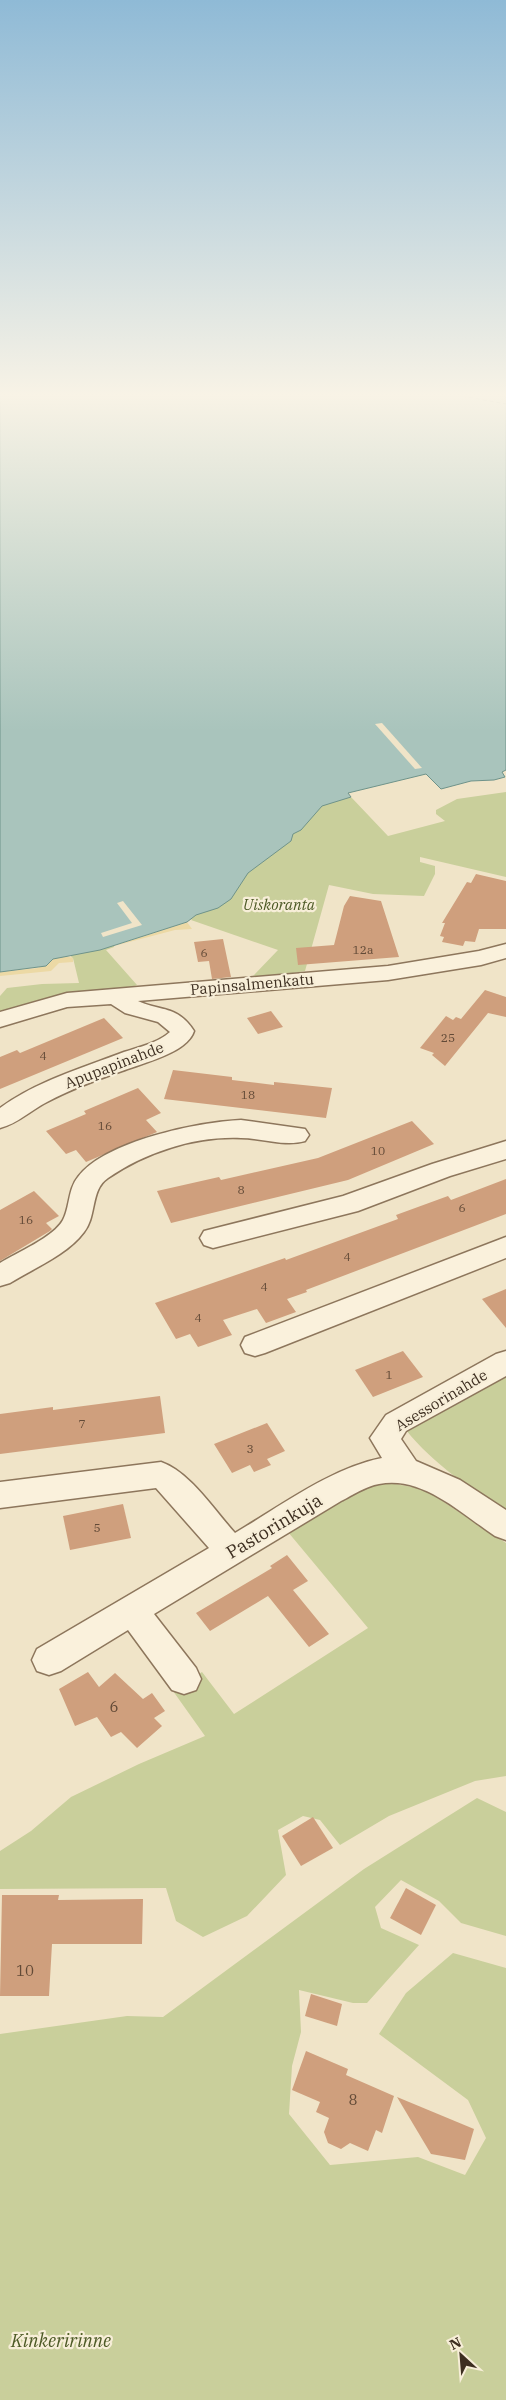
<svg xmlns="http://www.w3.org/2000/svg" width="506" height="2400" font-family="'IBM Plex Serif',serif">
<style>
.green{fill:#c9cf9b}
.sand{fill:#ecd9a5}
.water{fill:#a9c4bc;stroke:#6f938a}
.pier{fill:#f0e4c8}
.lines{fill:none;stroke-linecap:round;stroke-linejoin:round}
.ferry{stroke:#2f5d5a;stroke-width:1;stroke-dasharray:4 3;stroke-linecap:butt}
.building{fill:#cf9f7d}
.minor-casing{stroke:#8d765c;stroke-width:3}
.minor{fill:#faf1dc;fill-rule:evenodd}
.labels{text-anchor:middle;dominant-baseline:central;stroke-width:4.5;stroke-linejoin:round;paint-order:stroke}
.number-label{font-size:12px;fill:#624a37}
.park-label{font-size:15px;font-style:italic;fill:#4d5a26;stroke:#f7eed8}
.street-label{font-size:15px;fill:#3d2e20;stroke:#f7eed8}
.near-number-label{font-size:15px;fill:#624a37}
.near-street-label{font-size:18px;fill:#3d2e20;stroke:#f7eed8}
.near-park-label{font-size:18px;font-style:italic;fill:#4d5a26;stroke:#f7eed8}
</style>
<rect width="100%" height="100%" fill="#f0e4c8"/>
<g class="green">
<polygon points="506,792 506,877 420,857 420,862 435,866 435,874 424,896 373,894 329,885 305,971 263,978 253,976 278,950 191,920 276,798 336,801 351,797 388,836 445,821 436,814 436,810 457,799"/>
<polygon points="115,941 114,947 106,950 137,985 129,988 61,995 35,1001 0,1013 0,996 7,988 42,984 79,983 73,958 71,957 73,951"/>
<path d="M506,1371V1513C470,1487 434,1465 406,1430Z"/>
<polygon points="389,1483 424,1489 506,1543 506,1776 475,1781 389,1816 340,1845 320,1820 303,1816 278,1830 286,1875 247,1916 203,1937 176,1921 166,1888 0,1889 0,1851 31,1831 71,1797 139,1764 205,1736 173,1691 202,1672 234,1714 368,1628 288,1532 365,1487"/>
<polygon points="477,1798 506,1812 506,1936 461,1923 439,1901 401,1880 375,1907 381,1928 419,1945 367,2003 353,2003 299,1990 301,2032 292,2066 289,2114 330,2165 418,2157 465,2175 486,2138 468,2100 379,2034 406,1993 453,1953 506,1968 506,2400 0,2400 0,2034 127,2016 163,2017 364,1869"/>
</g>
<g class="sand">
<polygon points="187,922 192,929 175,930 114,946"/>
<polygon points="65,956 73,958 73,962 59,963 51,971 0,976 0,972 38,968 53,959"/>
</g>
<polygon class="water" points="0,396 506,396 506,770 502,772 505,777 494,780 471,781 441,789 426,774 348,793 351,797 322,806 301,830 293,834 291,841 248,873 231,899 218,908 196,915 187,922 100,950 53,959 46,966 0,972"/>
<g class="pier">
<polygon points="382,723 422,768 415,769 375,724"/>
<polygon points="123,901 142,925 103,937 101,933 132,923 117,903"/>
</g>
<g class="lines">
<polyline class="ferry" points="462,396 506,404"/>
</g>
<g class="building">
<polygon points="476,874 506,881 506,929 479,929 475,942 465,941 463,946 442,942 444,937 440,936 445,923 442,923 467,882 471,883"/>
<polygon points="350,896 381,901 399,957 298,965 296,948 334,945 344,906"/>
<polygon points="223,939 231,977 212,979 209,961 198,962 194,942"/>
<polygon points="485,990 506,997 506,1017 488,1013 445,1066 432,1055 434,1053 420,1048 446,1016 453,1020 456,1017 461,1019"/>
<polygon points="271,1011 283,1027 258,1034 247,1018"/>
<polygon points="104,1018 123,1038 0,1089 0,1057 17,1050 20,1053"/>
<polygon points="173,1070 232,1077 232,1080 274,1085 274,1082 332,1088 326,1118 164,1099"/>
<polygon points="138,1088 161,1113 146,1120 157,1132 86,1162 76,1150 66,1154 46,1131 86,1114 84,1111"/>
<polygon points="412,1121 434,1144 348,1180 171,1223 157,1191 219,1177 221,1180 318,1158"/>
<polygon points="506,1179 506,1214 306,1290 307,1292 287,1299 296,1312 266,1323 257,1309 223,1320 232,1335 198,1347 190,1334 176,1339 155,1303 285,1258 286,1260 398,1219 396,1215 448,1196 451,1200"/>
<polygon points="34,1191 59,1216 46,1223 52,1229 50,1231 0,1261 0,1210"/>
<polygon points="506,1289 506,1328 482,1299"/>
<polygon points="403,1351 423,1377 373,1397 355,1370"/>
<polygon points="160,1396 165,1433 0,1454 0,1414 53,1407 53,1410"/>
<polygon points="267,1423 285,1451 267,1459 271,1465 254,1472 250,1465 232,1473 214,1444"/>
<polygon points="123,1504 131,1538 70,1550 63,1516"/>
<polygon points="287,1555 308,1581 293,1590 329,1634 309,1647 268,1596 210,1631 196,1613 272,1568 270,1566"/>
<polygon points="88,1672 99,1687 115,1673 143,1699 152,1693 165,1711 154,1718 162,1726 137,1748 121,1732 111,1737 97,1717 75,1726 59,1689"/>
<polygon points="313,1817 333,1848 301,1866 282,1836"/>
<polygon points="406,1888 436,1905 421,1935 390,1918"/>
<polygon points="2,1895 59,1895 58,1900 143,1899 142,1944 52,1944 49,1996 0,1996"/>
<polygon points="311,1994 342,2004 337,2026 305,2016"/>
<polygon points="306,2051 348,2069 346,2075 394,2096 382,2133 376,2130 368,2151 350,2143 341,2149 328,2143 324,2132 329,2118 316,2112 320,2102 292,2090"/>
<polygon points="397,2097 474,2129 465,2160 431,2154"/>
</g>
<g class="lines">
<g class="minor-casing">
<g id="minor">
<path d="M506,944V958L481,965L388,980L138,1001C162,1012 177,1005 194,1031C187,1053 143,1063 122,1071C96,1080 71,1089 47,1102C31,1110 17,1124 0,1128V1108C37,1081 82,1068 124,1052C139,1047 158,1043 170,1032L158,1022L125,1013L111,1004L67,1007L0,1027V1012L67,993L388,966L479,951Z"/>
<path d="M241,1120L305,1129L309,1135L305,1141C285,1147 262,1138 241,1138C195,1136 146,1152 108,1178C90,1190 97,1216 84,1232C67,1255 34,1268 10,1283L0,1286V1263C16,1253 54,1237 63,1220C70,1207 68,1189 78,1177C105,1141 198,1122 241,1120Z"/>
<polygon points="506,1141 506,1159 450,1176 358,1211 213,1248 204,1245 200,1238 204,1231 343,1196 432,1164"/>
<polygon points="506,1237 506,1258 265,1353 255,1356 245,1353 241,1345 245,1337"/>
<path d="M506,1351V1376L406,1431L401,1439L416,1461L460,1480L506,1510V1540L495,1536C462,1514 422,1475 379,1484C366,1486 353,1495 341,1501L154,1614L196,1668L201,1679L196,1690L184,1694L172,1690L128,1630L61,1671L49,1675L37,1671L32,1660L37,1649L209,1548L156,1488L0,1508V1482L161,1462C190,1472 214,1510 235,1533C279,1507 331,1468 382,1458L370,1438L386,1415L496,1354Z"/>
</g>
</g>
<use href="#minor" class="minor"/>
</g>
<linearGradient id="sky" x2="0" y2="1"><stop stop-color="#8fbad6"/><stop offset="0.54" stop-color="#f8f3e6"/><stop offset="1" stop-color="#f8f3e6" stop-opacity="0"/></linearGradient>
<rect width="506" height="732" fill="url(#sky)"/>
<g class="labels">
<g class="number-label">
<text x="363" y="949">12a</text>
<text x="204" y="952">6</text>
<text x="448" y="1037">25</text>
<text x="43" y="1055">4</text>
<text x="248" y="1094">18</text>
<text x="105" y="1125">16</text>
<text x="378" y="1150">10</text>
<text x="241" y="1189">8</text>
<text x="462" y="1207">6</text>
<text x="26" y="1219">16</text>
<text x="347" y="1256">4</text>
<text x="264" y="1286">4</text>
<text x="198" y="1317">4</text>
<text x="389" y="1374">1</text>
<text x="82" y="1423">7</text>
<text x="250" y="1448">3</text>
<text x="97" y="1527">5</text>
</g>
<g class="park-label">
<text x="279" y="904">Uiskoranta</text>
</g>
<g class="street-label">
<text transform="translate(252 984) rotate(-5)">Papinsalmenkatu</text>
<text transform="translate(114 1065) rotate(-21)">Apupapinahde</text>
<text transform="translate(441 1400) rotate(-31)">Asessorinahde</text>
</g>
<g class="near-number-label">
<text x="114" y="1706">6</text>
<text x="25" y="1970">10</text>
<text x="353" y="2099">8</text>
</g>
<g class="near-street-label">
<text transform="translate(274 1526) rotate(-31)">Pastorinkuja</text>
</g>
<g class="near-park-label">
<text x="61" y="2340">Kinkeririnne</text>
</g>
</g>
<g transform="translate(461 2355) rotate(334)" stroke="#f7eed8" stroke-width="4" paint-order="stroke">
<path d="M0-4L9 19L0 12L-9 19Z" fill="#3d2e20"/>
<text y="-8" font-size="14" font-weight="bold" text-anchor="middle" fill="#3d2e20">N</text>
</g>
</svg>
